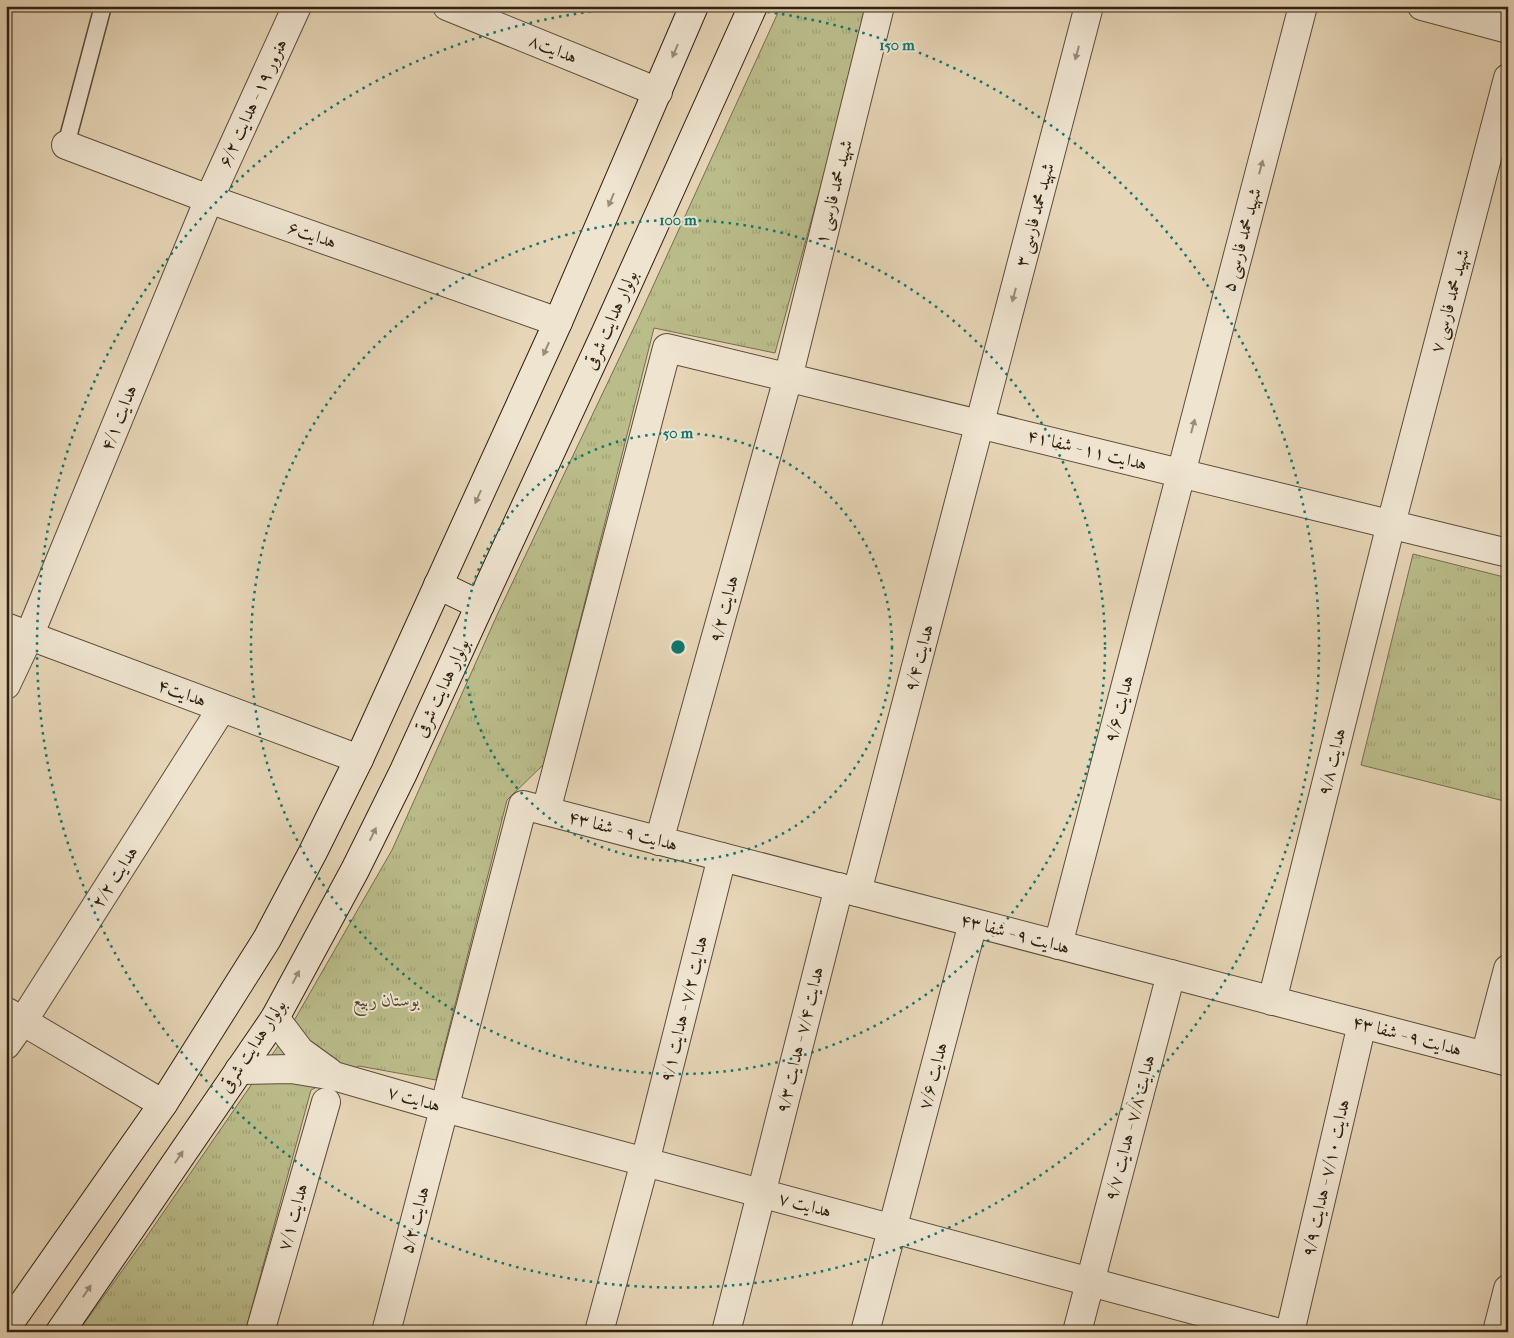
<svg xmlns="http://www.w3.org/2000/svg" width="1514" height="1338" font-family="'IM FELL French Canon',Amiri,serif">
<style>
.park{fill:url(#park-tufts);stroke:#746e4e}
.lines{fill:none;stroke-linecap:round;stroke-linejoin:round}
.lane-casing{stroke:#5d4d3a;stroke-width:19}
.street-casing{stroke:#5d4d3a;stroke-width:30}
.secondary-casing{stroke:#2f2011;stroke-width:30}
.lane{stroke:#efe4d0;stroke-width:16}
.street{stroke:#efe4d0;stroke-width:28}
.secondary{stroke:#efe4d0;stroke-width:28}
.oneway{fill:#998c7a}
.ring{fill:none;stroke:#0f766e;stroke-width:2.5;stroke-dasharray:2.5 5}
.labels{text-anchor:middle;dominant-baseline:central;stroke-width:4;stroke-linejoin:round;paint-order:stroke}
.street-label{font-size:18px;fill:#2f2011;stroke:#efe4d0}
.park-label{font-size:18px;font-style:italic;fill:#52472f;stroke:#efe4d0}
.centre{fill:#0f766e;stroke:#efe4d0;stroke-width:2.5}
.ring-label{font-size:15px;text-anchor:middle;font-weight:bold;fill:#0f766e;stroke:#efe4d0;stroke-width:4;stroke-linejoin:round;paint-order:stroke}
</style>
<defs>
<pattern id="park-tufts" width="24" height="20" patternUnits="userSpaceOnUse" patternTransform="scale(1.25)"><rect width="24" height="20" fill="#babc8a"/><path d="M3 7l-1-3M5 7V3M7 7l1-3M15 17l-1-3M17 17v-4M19 17l1-3" fill="none" stroke="#a0a176"/></pattern>
</defs>
<rect width="100%" height="100%" fill="#e6d5b6"/>
<filter id="stains"><feTurbulence type="fractalNoise" baseFrequency=".004" numOctaves="4"/><feColorMatrix values="0 0 0 0 .2 0 0 0 0 .09 0 0 0 0 .02 0 0 0 .5 -.17"/></filter>
<radialGradient id="worn" r=".72"><stop offset=".6" stop-color="#630" stop-opacity="0"/><stop offset="1" stop-color="#630" stop-opacity=".3"/></radialGradient>
<g class="park">
<polygon points="781,6 870,6 775,353 654,328 544,764 507,800 436,1080 359,1066 311,1090 245,1332 78,1332 145,1239 287,1033 392,850 498,613 638,319"/>
<polygon points="1413,554 1508,578 1508,802 1361,765"/>
</g>
<g class="lines">
<g class="lane-casing">
<polyline id="lane" points="66,145 103,6"/>
</g>
<g class="street-casing">
<g id="street">
<polyline points="447,6 658,92"/>
<polyline points="1422,6 1508,29"/>
<polyline points="66,145 209,199 558,322"/>
<polyline points="6,627 359,759"/>
<polyline points="6,685 29,636 209,199 297,6"/>
<polyline points="546,811 667,348 1508,553"/>
<polyline points="659,841 788,378 880,6"/>
<polyline points="857,892 1089,6"/>
<polyline points="1058,945 1303,6"/>
<polyline points="1272,1001 1391,524 1508,78"/>
<polyline points="7,1012 163,1104"/>
<polyline points="275,1018 300,1051 329,1072"/>
<polyline points="6,1045 23,1021 222,708"/>
<polyline points="1485,1056 1508,969"/>
<polyline points="239,1070 291,1069 334,1076 445,1108 1276,1332"/>
<polyline points="260,1332 326,1102"/>
<polyline points="386,1332 523,805 1508,1062"/>
<polyline points="599,1332 645,1162 722,857"/>
<polyline points="726,1332 839,887"/>
<polyline points="865,1332 973,923"/>
<polyline points="1077,1332 1171,974"/>
<polyline points="1290,1332 1362,1024"/>
<polyline points="1497,1332 1508,1289"/>
</g>
</g>
<g class="secondary-casing">
<g id="secondary">
<polyline points="438,585 480,605"/>
<polyline points="6,1328 163,1104 267,939 313,852 359,759 558,322 694,6"/>
<polyline points="60,1332 275,1018 355,870 403,773 480,605 606,332 753,6"/>
</g>
</g>
<use href="#lane" class="lane"/>
<use href="#street" class="street"/>
<use href="#secondary" class="secondary"/>
</g>
<defs><path id="oneway-solid" d="M-6-.8H1V-3.2L6.5 0L1 3.2V.8H-6Z" transform="scale(1.25)"/></defs>
<g class="oneway">
<use href="#oneway-solid" transform="translate(675 51) rotate(113)"/>
<use href="#oneway-solid" transform="translate(1077 53) rotate(105)"/>
<use href="#oneway-solid" transform="translate(1261 167) rotate(-75)"/>
<use href="#oneway-solid" transform="translate(611 200) rotate(113)"/>
<use href="#oneway-solid" transform="translate(1014 295) rotate(105)"/>
<use href="#oneway-solid" transform="translate(546 349) rotate(114)"/>
<use href="#oneway-solid" transform="translate(1193 426) rotate(-75)"/>
<use href="#oneway-solid" transform="translate(478 497) rotate(114)"/>
<use href="#oneway-solid" transform="translate(373 834) rotate(-64)"/>
<use href="#oneway-solid" transform="translate(296 977) rotate(-62)"/>
<use href="#oneway-solid" transform="translate(179 1157) rotate(-56)"/>
<use href="#oneway-solid" transform="translate(87 1291) rotate(-56)"/>
</g>
<g class="ring">
<circle cx="678" cy="647" r="214"/>
<circle cx="678" cy="647" r="427"/>
<path d="M700 6A641 641 0 1 1 656 6"/>
</g>
<g class="labels">
<g class="street-label">
<text transform="translate(553 49) rotate(22)">هدایت۸</text>
<text transform="translate(253 103) rotate(-65)">هنرور ۱۹ - هدایت ۶/۲</text>
<text transform="translate(834 192) rotate(-76)">شهید محمد فارسی ۱</text>
<text transform="translate(1035 215) rotate(-75)">شهید محمد فارسی ۳</text>
<text transform="translate(312 235) rotate(19)">هدایت۶</text>
<text transform="translate(1242 240) rotate(-75)">شهید محمد فارسی ۵</text>
<text transform="translate(1450 301) rotate(-75)">شهید محمد فارسی ۷</text>
<text transform="translate(611 320) rotate(-66)">بولوار هدایت شرقی</text>
<text transform="translate(119 418) rotate(-68)">هدایت ۴/۱</text>
<text transform="translate(1087 450) rotate(14)">هدایت ۱۱ - شفا ۴۱</text>
<text transform="translate(724 609) rotate(-75)">هدایت ۹/۲</text>
<text transform="translate(919 658) rotate(-75)">هدایت ۹/۴</text>
<text transform="translate(442 688) rotate(-65)">بولوار هدایت شرقی</text>
<text transform="translate(182 693) rotate(20)">هدایت۴</text>
<text transform="translate(1119 709) rotate(-75)">هدایت ۹/۶</text>
<text transform="translate(1332 762) rotate(-76)">هدایت ۹/۸</text>
<text transform="translate(623 831) rotate(15)">هدایت ۹ - شفا ۴۳</text>
<text transform="translate(115 877) rotate(-57)">هدایت ۲/۲</text>
<text transform="translate(1015 934) rotate(15)">هدایت ۹ - شفا ۴۳</text>
<text transform="translate(684 1009) rotate(-76)">هدایت ۷/۲ - هدایت ۹/۱</text>
<text transform="translate(1407 1036) rotate(15)">هدایت ۹ - شفا ۴۳</text>
<text transform="translate(800 1040) rotate(-76)">هدایت ۷/۴ - هدایت ۹/۳</text>
<text transform="translate(253 1046) rotate(-57)">بولوار هدایت شرقی</text>
<text transform="translate(933 1076) rotate(-75)">هدایت ۷/۶</text>
<text transform="translate(414 1099) rotate(16)">هدایت ۷</text>
<text transform="translate(1130 1128) rotate(-75)">هدایت ۷/۸ - هدایت ۹/۷</text>
<text transform="translate(1326 1178) rotate(-77)">هدایت ۷/۱۰ - هدایت ۹/۹</text>
<text transform="translate(805 1205) rotate(15)">هدایت ۷</text>
<text transform="translate(293 1217) rotate(-74)">هدایت ۷/۱</text>
<text transform="translate(415 1220) rotate(-75)">هدایت ۵/۲</text>
</g>
<g class="park-label">
<text x="386" y="1000">بوستان ربیع</text>
</g>
</g>
<circle cx="678" cy="647" r="8" class="centre"/>
<g class="ring-label">
<text x="897" y="50">150 m</text>
<text x="678" y="225">100 m</text>
<text x="678" y="438">50 m</text>
</g>
<rect width="1514" height="1338" fill="none" stroke="#e6d5b6" stroke-width="25"/>
<rect x="8" y="8" width="1499" height="1323" fill="none" stroke="#2f2011" stroke-width="2.5"/>
<rect x="12" y="12" width="1489" height="1313" fill="none" stroke="#2f2011"/>
<rect width="100%" height="100%" filter="url(#stains)"/>
<rect width="100%" height="100%" fill="url(#worn)"/>
</svg>
